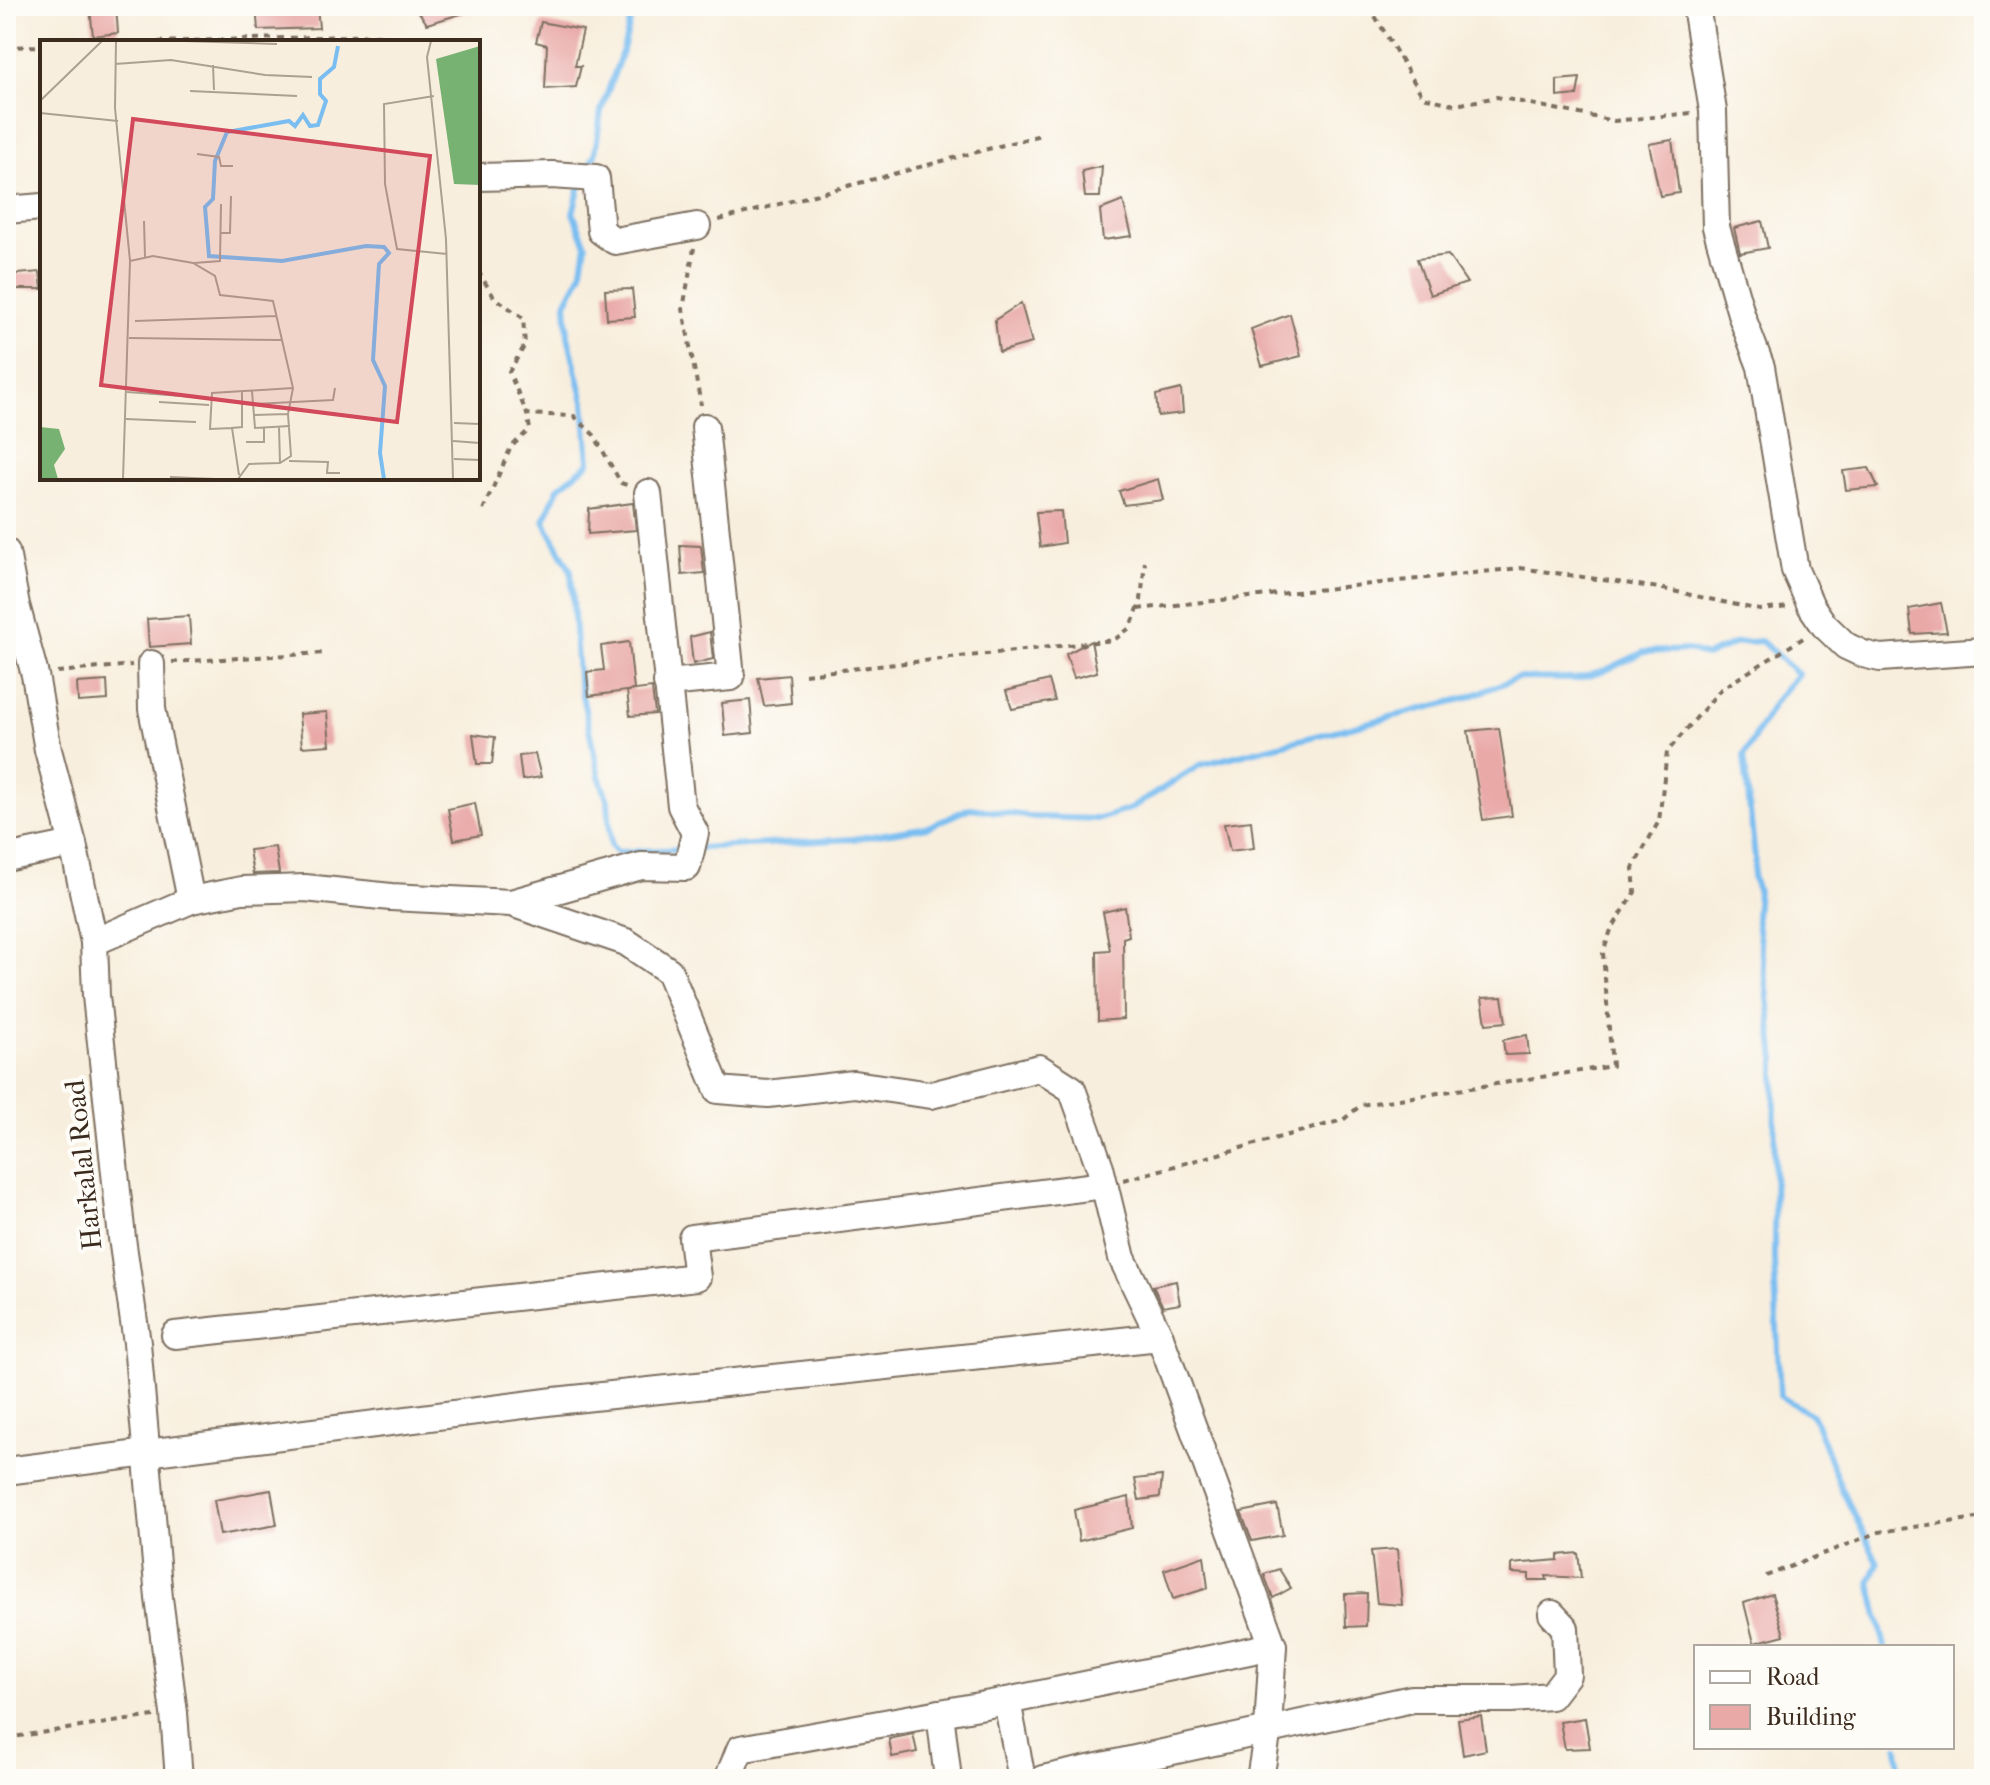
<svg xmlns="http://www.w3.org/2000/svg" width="1990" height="1785" font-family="'IM FELL French Canon',serif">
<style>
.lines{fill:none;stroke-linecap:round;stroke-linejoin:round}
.stream{stroke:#7abef1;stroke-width:6}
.building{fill:#e9a9a7}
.minor-casing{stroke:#7d6f61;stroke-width:30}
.path{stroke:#7d6f61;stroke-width:4;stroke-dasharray:6 6;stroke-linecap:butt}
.minor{stroke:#fff;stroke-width:26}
.labels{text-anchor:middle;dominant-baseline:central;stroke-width:8;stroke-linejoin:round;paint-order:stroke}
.street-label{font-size:28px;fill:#3b2a1e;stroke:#fdfcf7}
.inset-river{fill:none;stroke:#7abef1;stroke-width:4}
.inset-road{fill:none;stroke:#aca091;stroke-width:2}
.view{fill:#d1495b;fill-opacity:0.15;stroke:#d1495b;stroke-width:4}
.inset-edge{fill:none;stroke:#3b2a1e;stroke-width:4}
</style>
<rect width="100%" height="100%" fill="#fdfcf7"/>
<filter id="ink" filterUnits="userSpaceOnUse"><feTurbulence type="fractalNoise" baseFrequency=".0125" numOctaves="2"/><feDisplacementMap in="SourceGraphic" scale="16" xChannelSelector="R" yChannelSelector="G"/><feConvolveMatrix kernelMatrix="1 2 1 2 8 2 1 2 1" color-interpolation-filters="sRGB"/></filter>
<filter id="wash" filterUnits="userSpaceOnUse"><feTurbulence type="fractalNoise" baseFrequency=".006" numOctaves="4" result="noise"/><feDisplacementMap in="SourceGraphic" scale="32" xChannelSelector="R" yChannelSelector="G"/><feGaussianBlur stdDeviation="1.8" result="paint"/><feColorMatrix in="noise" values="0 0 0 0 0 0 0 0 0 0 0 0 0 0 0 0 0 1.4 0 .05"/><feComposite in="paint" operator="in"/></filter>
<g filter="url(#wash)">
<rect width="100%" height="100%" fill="#f8eedd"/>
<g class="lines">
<g class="stream">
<polyline points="586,172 595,154 601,111 624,46 634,6"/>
<polyline points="580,185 573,213 586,245 581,275 566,303 568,336 584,402 589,463 558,488 544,521 571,571 578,676 599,776 608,801 611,846 617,852 682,849"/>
<polyline points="697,848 853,839 928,827 970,808 1034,817 1099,819 1130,809 1200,765 1466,698 1517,678 1576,679 1602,672 1644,652 1689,650 1706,656 1736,643 1761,641 1798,674 1775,701 1744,756 1755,858 1753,878 1758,890 1756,917 1766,980 1775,1059 1774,1258 1780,1396 1813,1416 1842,1490 1878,1563 1870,1582 1885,1647"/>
<polyline points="1898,1747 1900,1779"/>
</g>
</g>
<g id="blocks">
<g class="building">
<polygon points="116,6 118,33 93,36 90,8"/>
<polygon points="256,6 317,6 319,28 258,30"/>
<polygon points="415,6 473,6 474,10 427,24"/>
<polygon points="541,22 583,30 575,66 581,66 576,87 545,89 547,45 536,42"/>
<polygon points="1580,78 1577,95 1557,97 1557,80"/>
<polygon points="1672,140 1679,193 1660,196 1649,144"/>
<polygon points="1102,166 1100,197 1085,197 1082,171"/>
<polygon points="1123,201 1132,236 1103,240 1100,210"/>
<polygon points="1762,221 1768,248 1740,253 1734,228"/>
<polygon points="1448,255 1467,283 1430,295 1417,259"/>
<polygon points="40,272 42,289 6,289 6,275"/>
<polygon points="632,289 635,317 607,319 605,290"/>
<polygon points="1021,303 1032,343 999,352 995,320"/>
<polygon points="1290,314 1301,356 1262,366 1251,329"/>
<polygon points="1181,389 1183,413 1158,416 1156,395"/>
<polygon points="1869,468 1878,487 1846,490 1843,471"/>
<polygon points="1158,479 1163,500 1124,505 1119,491"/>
<polygon points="633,503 636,530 588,534 589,509"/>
<polygon points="1061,511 1064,543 1040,547 1036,512"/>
<polygon points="680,545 701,546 704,573 682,575"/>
<polygon points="1941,603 1947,632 1912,634 1909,609"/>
<polygon points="189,616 191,644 149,647 147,619"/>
<polygon points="710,632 713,659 693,664 690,637"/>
<polygon points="1091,641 1097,672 1074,678 1066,654"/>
<polygon points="629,642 634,690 589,696 587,672 604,670 601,646"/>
<polygon points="789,675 791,703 764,706 758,678"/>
<polygon points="1049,680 1055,701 1012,709 1006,691"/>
<polygon points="107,681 108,700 78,702 77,683"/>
<polygon points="652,688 655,714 630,716 627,691"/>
<polygon points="750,700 753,733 725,736 722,703"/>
<polygon points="327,712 330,745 302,747 299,714"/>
<polygon points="1499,728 1512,816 1483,820 1468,731"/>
<polygon points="473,734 495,737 492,764 477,764"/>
<polygon points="535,754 541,777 522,780 519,756"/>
<polygon points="475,803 481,835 454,840 448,809"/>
<polygon points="1251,821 1254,848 1230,851 1224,824"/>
<polygon points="275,847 279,873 253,874 249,850"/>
<polygon points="1125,907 1129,936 1123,938 1124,1019 1098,1021 1097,951 1110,950 1103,912"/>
<polygon points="1502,997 1506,1022 1486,1024 1482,998"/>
<polygon points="1527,1035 1529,1054 1505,1055 1503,1040"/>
<polygon points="1176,1281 1180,1304 1163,1307 1153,1286"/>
<polygon points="1162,1476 1160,1497 1139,1500 1135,1479"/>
<polygon points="271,1490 277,1525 220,1535 214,1500"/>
<polygon points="1129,1497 1132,1528 1079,1541 1074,1510"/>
<polygon points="1277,1505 1283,1535 1252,1541 1241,1512"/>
<polygon points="1397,1549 1402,1605 1377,1603 1371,1551"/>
<polygon points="1578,1553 1581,1578 1546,1576 1547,1580 1529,1580 1529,1574 1512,1573 1512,1564 1558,1560 1558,1555"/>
<polygon points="1204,1556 1208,1588 1173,1599 1164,1570"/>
<polygon points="1279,1569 1291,1588 1273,1598 1264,1574"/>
<polygon points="1367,1593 1366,1626 1346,1627 1345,1594"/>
<polygon points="1772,1594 1784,1635 1754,1643 1744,1603"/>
<polygon points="1481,1716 1486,1750 1463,1755 1458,1719"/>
<polygon points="1585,1718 1590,1748 1565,1749 1560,1722"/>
<polygon points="913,1734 917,1752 892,1757 889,1739"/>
</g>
</g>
</g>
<g filter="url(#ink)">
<use href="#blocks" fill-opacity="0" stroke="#7d6f61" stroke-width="2"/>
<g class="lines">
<g class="minor-casing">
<g id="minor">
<polyline points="1696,6 1713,111 1716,227 1742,317 1761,367 1795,570 1811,606 1824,625 1846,646 1863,654 1880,658 1984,651"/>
<polyline points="478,177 552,175 596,178 601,231 615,241 697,226"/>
<polyline points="6,210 42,207"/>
<polyline points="6,552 16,605 35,675 48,750 73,844 94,942 96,996 122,1238 137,1343 159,1598 174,1713 179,1779"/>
<polyline points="151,664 152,709 191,900"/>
<polyline points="667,683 731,677 705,427"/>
<polyline points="6,858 73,844"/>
<polyline points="511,903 641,866 687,867 695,833 681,806 648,493"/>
<polyline points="94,942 191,900 242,890 305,888 391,897 511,903 626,942 669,971 718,1090 768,1094 854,1084 931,1095 1039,1068 1072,1089 1100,1167 1122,1258 1160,1337 1273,1646 1268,1729 1260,1779"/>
<polyline points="175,1335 697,1277 692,1238 1104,1185"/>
<polyline points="6,1471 555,1401 1160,1337"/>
<polyline points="1007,1701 1022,1779"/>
<polyline points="940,1713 948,1779"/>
<polyline points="728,1779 740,1749 1007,1701 1273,1646"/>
<polyline points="1043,1779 1412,1699 1511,1699 1551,1696 1567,1675 1565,1628 1552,1614"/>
</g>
</g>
<g class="path">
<polyline points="458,6 459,14"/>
<polyline points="1369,6 1423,97 1456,105 1497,97 1614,121 1691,113"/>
<polyline points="158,42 381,35"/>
<polyline points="6,47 42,46"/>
<polyline points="719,220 1041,135"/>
<polyline points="694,248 683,309 701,405"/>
<polyline points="478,271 494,297 523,318 525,345 509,372 527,414 574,416 594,435 621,483 630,486"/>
<polyline points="483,510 511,447 530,429 527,414"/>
<polyline points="1138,609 1520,568 1659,588 1760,610 1789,607"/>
<polyline points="172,662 324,653"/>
<polyline points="57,672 132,665"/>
<polyline points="805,674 1114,640 1131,627 1141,600 1145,562"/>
<polyline points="1124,1180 1343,1120 1361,1105 1612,1066 1603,953 1611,930 1635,892 1633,868 1659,821 1667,752 1721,689 1805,637"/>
<polyline points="1766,1576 1879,1532 1984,1517"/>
<polyline points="6,1738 154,1716"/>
</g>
<use href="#minor" class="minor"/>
</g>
</g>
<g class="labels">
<g class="street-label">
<text transform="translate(83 1165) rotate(-96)">Harkalal Road</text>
</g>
</g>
<g transform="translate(40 40)">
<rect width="440" height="440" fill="#f8eedd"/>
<path d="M440,6V145L414,144L396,19ZM0,387L19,389L25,409L14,425L18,439H0Z" fill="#77b272"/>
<path class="inset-river" d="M298,6L294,27L280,39V54L286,61L278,85L270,86L263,75L255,86L249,81L187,92L175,121L173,159L165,167L169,216L242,221L326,206L344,207L349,213L339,224L333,320L345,346L340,413L344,439"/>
<path class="inset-road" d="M76,1L75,68L90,221L83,439M144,1L237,4M391,1L387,17L406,199L413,439M75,24L131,20L225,35L272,37M173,25L174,50M150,51L257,56M394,56L344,64L345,144L357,209L407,214M0,61L62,1M0,73L78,81M157,114L179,117L181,126H193M104,181L105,217M180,193H190L191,156M90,221L113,216L153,223L175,236L180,255L233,261L253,348L248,374L251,416L240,423L209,424L198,439M154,223L180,221L181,164M95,281L236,276M89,298L242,300M212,351L215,388L250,386M87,352L169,358M119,362L169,365M213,364L293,360L295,348M214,375L248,374M86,379L156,382M414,383L440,384M239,387L240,423M192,388L170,389L172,353L253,348M413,401L440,403M206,402H224V387M414,419L440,420M249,421L288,422L287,433H300M199,435L192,388L202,387V352M130,437L175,439"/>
<path class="view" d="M93,79L390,116L357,382L61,345Z"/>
<rect width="440" height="440" class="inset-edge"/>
</g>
<rect width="1990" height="1785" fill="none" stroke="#fdfcf7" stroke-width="32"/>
<rect x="1694" y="1645" width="260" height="104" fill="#fdfcf7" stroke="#afa8a0" stroke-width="2"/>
<rect x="1710" y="1671" width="40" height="12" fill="#ffffff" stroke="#afa8a0" stroke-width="2"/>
<text x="1766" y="1685" font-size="24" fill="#3b2a1e">Road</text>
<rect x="1710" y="1705" width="40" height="24" fill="#e9a9a7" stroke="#afa8a0" stroke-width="2"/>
<text x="1766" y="1725" font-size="24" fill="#3b2a1e">Building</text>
</svg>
